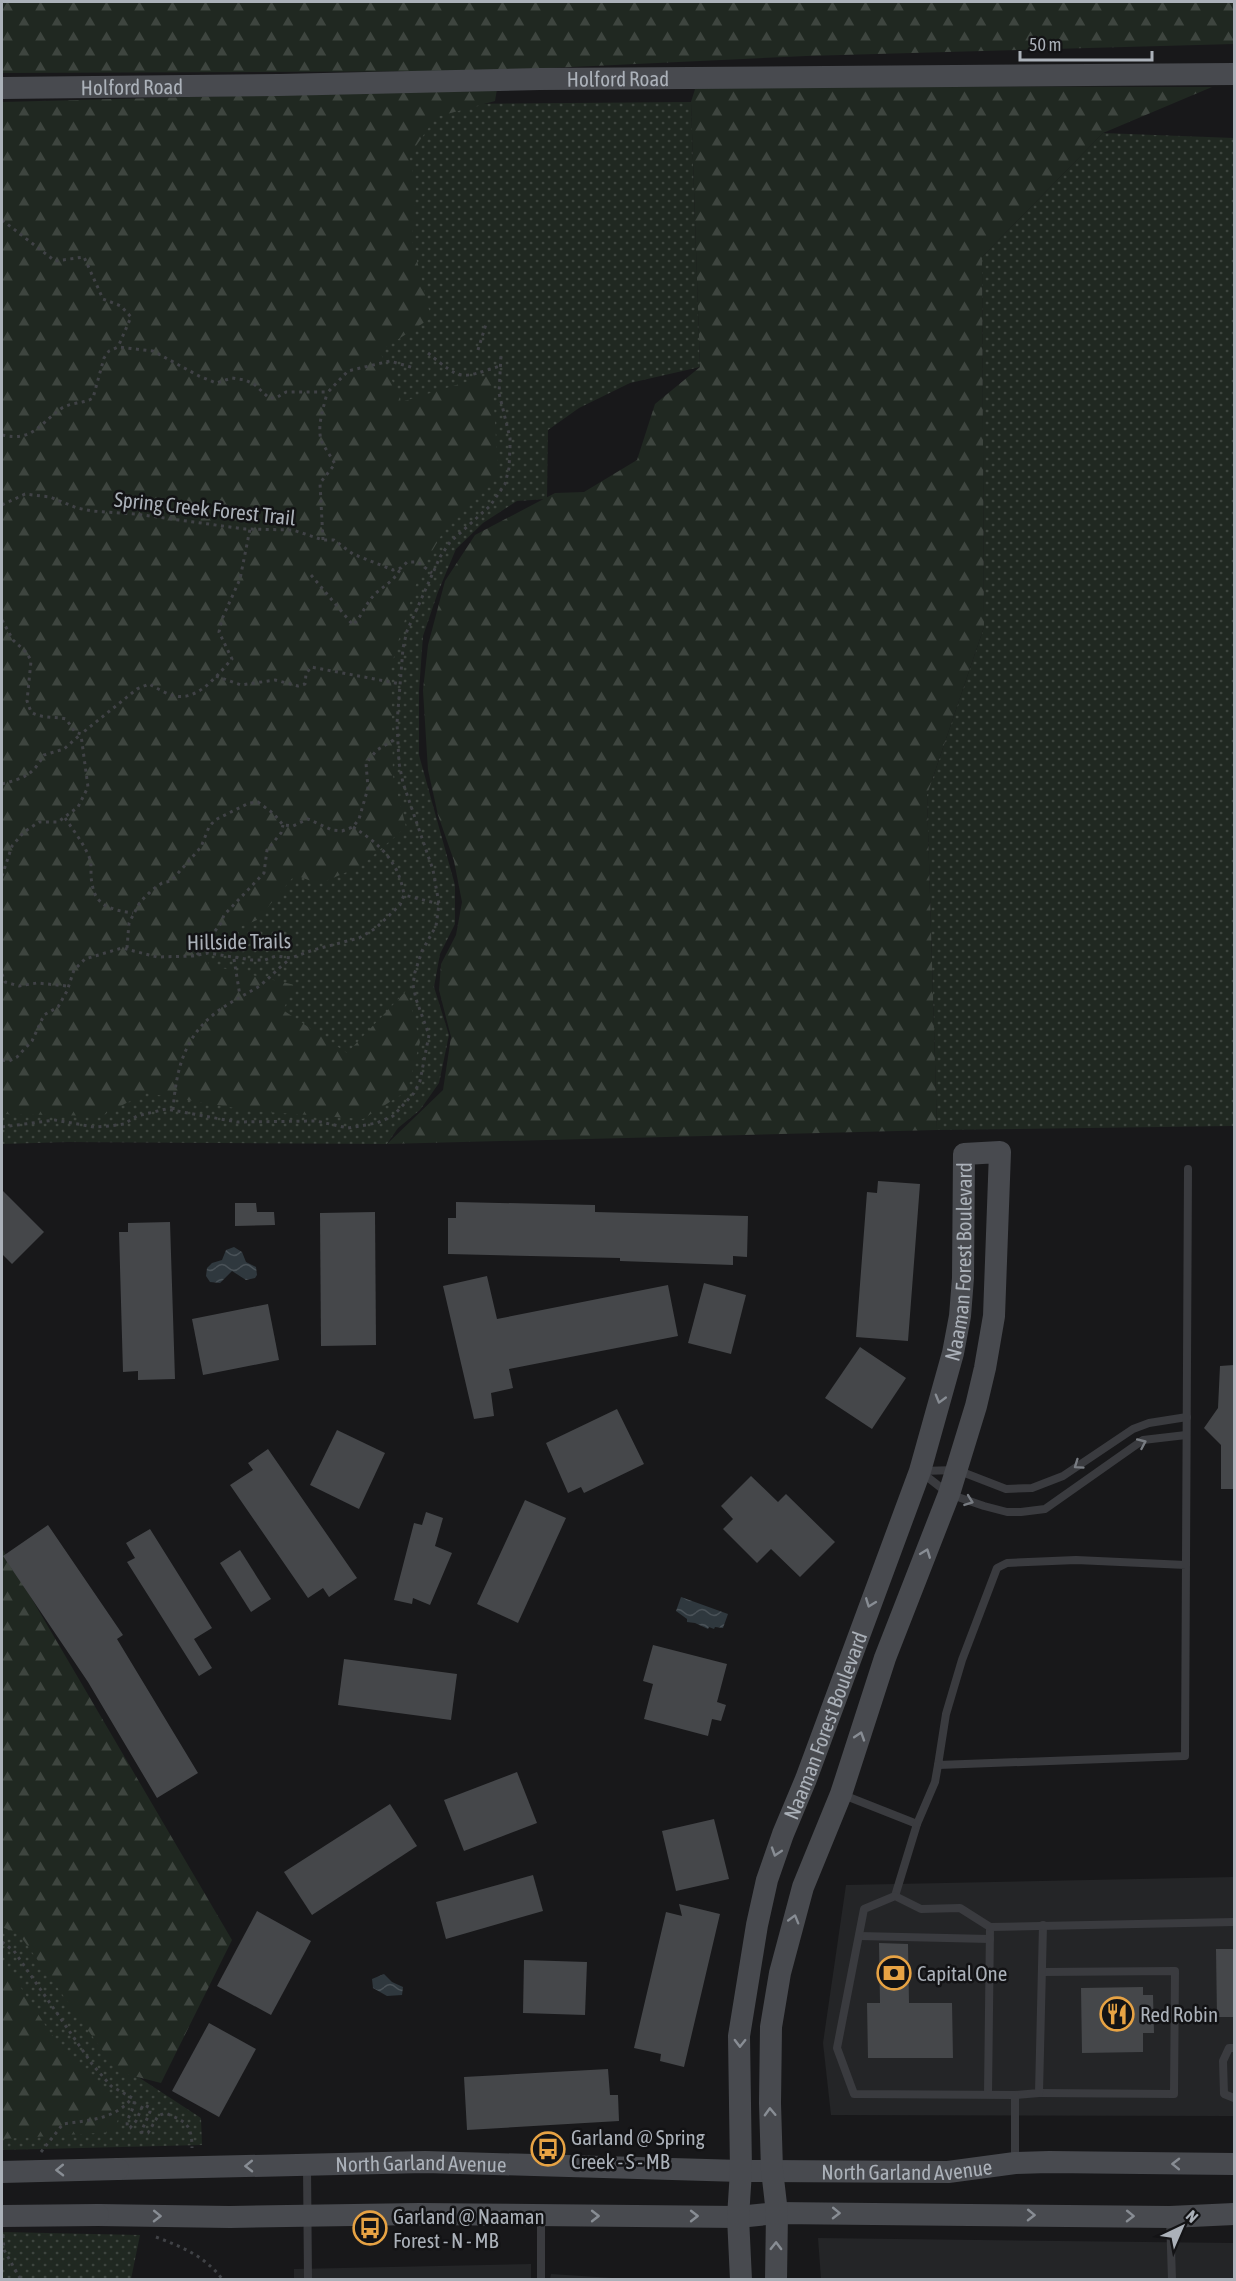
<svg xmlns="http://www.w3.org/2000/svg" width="1236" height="2281" font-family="'Asap Condensed',sans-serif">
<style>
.built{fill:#242527}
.grass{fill:url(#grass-dots)}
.forest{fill:url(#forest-firs)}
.water{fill:url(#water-waves)}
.building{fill:#45474a}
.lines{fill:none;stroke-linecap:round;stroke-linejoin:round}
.path{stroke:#404246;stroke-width:3;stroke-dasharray:3 4.5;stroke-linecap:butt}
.lane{stroke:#3a3b3f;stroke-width:8}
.secondary{stroke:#484a4f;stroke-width:22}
.secondary-bridge{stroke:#484a4f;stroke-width:22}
.oneway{stroke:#888d94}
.oneway2{stroke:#787c82}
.labels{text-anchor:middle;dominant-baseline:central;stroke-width:5;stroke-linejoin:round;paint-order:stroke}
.street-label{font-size:21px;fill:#abb1b9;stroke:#131315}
.poi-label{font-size:21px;fill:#abb1b9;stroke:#131315;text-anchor:start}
</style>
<defs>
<pattern id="grass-dots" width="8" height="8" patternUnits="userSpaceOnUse" patternTransform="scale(1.5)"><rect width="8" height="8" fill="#202821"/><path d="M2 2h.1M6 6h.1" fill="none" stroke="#3e453f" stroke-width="1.8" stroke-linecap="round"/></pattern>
<pattern id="forest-firs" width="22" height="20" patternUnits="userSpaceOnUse" patternTransform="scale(1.5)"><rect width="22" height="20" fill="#202821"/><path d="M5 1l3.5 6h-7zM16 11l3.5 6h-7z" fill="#3e453f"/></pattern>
<pattern id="water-waves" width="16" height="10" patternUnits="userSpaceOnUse" patternTransform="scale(1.5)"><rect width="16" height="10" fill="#2f383e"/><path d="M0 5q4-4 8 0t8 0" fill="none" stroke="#4a5258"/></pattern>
</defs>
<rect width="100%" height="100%" fill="#18181a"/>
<g class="built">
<polygon points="1234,1877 1234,2116 831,2115 823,2043 846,1885"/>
<polygon points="818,2238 1234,2243 1234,2279 821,2279"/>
<polygon points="531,2264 531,2279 294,2280 294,2269"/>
<polygon points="551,2274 628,2279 550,2279"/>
</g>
<g class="grass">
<polygon points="691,102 700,367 630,383 579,408 548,430 547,499 517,501 483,523 456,549 438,592 423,636 419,691 419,755 455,885 455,924 440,954 434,987 449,1035 439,1083 420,1110 398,1128 387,1144 68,1142 2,1144 2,108"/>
<polygon points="1103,133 1234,138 1234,1126 937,1130 927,795 984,627 982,257"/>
<polygon points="2,1919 23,1929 123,2067 201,2118 202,2145 2,2150"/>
<polygon points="2,2232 140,2235 131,2279 2,2280"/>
</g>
<g class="forest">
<polygon points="2,2 1234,2 1234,44 806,56 486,71 2,73"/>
<polygon points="696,86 1212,87 1103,133 982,257 984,627 927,795 937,1130 387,1144 443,1090 451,1037 439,990 441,964 456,935 462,902 454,861 438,815 428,770 423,690 428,645 445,581 475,535 555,493 584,492 637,460 655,404 700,367 691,102"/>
<polygon points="497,89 495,101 436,117 409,156 416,185 412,240 431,318 380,351 401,402 492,374 498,471 450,520 427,560 414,589 391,667 393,776 406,827 361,866 319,884 295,875 257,920 202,942 209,965 295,985 283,1010 347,1053 407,990 420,1042 407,1091 363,1119 253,1111 146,1093 101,1116 2,1114 2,102"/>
<polygon points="2,1548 232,1940 161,2083 118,2072 19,1934 2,1927"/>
<polygon points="2,1966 14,1977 51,2034 123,2107 113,2132 2,2139"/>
</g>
<g class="water">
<polygon points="234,1247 242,1252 246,1262 256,1267 257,1275 255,1278 246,1280 232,1271 220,1283 210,1282 206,1276 207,1268 212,1263 222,1260 226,1250"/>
<polygon points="681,1597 728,1614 723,1628 715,1627 714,1629 709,1627 708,1629 695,1623 687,1622 687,1619 676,1611"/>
<polygon points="384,1974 392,1982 403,1987 402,1995 387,1996 373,1988 372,1979"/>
</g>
<g class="building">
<polygon points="878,1181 920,1184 908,1341 856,1337 867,1192 877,1193"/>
<polygon points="2,1190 44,1232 12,1264 2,1254"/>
<polygon points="456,1202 595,1205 595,1212 748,1216 747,1257 733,1256 733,1265 620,1261 620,1258 448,1254 448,1218 456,1218"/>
<polygon points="235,1203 256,1203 257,1212 274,1212 275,1225 235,1226"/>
<polygon points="375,1212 376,1345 321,1346 320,1213"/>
<polygon points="170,1222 175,1379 138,1380 138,1371 123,1372 119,1232 128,1232 128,1223"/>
<polygon points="487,1276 497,1319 668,1285 678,1336 509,1369 513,1388 491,1393 494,1416 474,1419 443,1286"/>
<polygon points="704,1283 746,1295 731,1354 688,1343"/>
<polygon points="268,1304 279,1360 203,1375 192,1319"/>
<polygon points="860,1347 906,1378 872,1429 825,1398"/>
<polygon points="1234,1365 1234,1489 1221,1489 1221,1445 1204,1428 1218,1408 1220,1366"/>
<polygon points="617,1409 644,1464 584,1493 581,1487 568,1493 546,1443"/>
<polygon points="337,1430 385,1453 359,1509 310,1485"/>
<polygon points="268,1449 357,1578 329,1597 323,1588 308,1598 230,1485 253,1470 248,1463"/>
<polygon points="751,1476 778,1502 786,1494 835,1542 800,1577 771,1549 757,1563 723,1529 733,1519 721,1506"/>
<polygon points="525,1500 566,1518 518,1623 477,1604"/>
<polygon points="426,1512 443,1518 435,1546 452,1553 430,1605 413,1598 412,1604 394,1600 414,1523 422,1525"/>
<polygon points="48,1525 123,1635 117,1639 198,1773 157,1798 88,1682 3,1556"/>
<polygon points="150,1529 212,1628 194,1639 212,1668 199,1676 127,1562 135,1558 126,1543"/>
<polygon points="240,1550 271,1599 251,1612 220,1563"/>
<polygon points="653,1645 727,1664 717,1702 726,1705 721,1721 712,1719 708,1736 644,1719 653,1684 643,1681"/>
<polygon points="344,1659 457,1674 451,1720 338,1705"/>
<polygon points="517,1772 537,1823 464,1851 444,1800"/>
<polygon points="390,1804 417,1846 312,1915 284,1872"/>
<polygon points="714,1819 729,1879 676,1891 662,1831"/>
<polygon points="533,1875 543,1911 446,1939 436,1902"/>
<polygon points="679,1904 720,1914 684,2067 660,2061 661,2054 634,2048 666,1912 682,1916"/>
<polygon points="257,1911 311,1941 271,2015 217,1986"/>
<polygon points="879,1943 908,1944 909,2003 952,2003 953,2058 868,2058 867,2003 880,2003"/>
<polygon points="1216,1949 1234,1949 1234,2017 1217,2017"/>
<polygon points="524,1960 587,1962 585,2015 523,2013"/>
<polygon points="1143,1987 1143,1995 1153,1995 1154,2033 1143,2033 1143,2052 1082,2053 1081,1988"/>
<polygon points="209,2023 256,2049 219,2117 172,2091"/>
<polygon points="608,2069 610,2095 618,2095 619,2121 467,2130 464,2077"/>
</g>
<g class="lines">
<g class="path">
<polyline points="2,220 55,261 84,257 103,299 121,306 131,317 118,347"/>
<polyline points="478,350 486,324"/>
<path d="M428,353C462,381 459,379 500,366"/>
<path d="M2,435C33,442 39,424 62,408C72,402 83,404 93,398L104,358L109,351L118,347L153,351L199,376L216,383L232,378L245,380L254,384L269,398H276L286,392H328L348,371L390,361L414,368"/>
<polyline points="2,505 25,494 50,497 77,508 92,511 135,514 245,529 293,530 323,540 334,540 353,554 393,570 401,568 407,562 418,562 432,573"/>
<path d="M323,540L320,483L335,464C331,457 323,445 321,440C317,424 324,407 327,393"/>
<path d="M311,575L353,625C361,617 364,608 370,600C379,587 392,585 401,568"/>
<path d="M2,620L13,640L27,653L31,661L27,701L31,712C42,719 53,716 66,719L75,732L81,734L137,689L149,684C157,688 166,694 175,696C199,701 218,674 232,659L219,632L222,619L240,579L250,529"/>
<polyline points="216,676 241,685 275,680 298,686 305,684 306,674 311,667 401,684"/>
<path d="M2,784C24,778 32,776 44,755L64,749L81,734"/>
<path d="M65,818C74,831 84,844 90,859C92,867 90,875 92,883C95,907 113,910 133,913"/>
<path d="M353,827C380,844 399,862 404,895"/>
<polyline points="2,876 12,846 24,832 39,822 58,822 78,807 88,787 81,735"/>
<polyline points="127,948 129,923 140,902 152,890 162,883 171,881 180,871 201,847 209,827 215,820 249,803 258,802 274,814 283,825 293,826 308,819 332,830 342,831 353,827 359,819 368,788 366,763 377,750 397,738"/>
<polyline points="197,955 221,923 224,915 264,873 267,850 281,833 283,825"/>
<polyline points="234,959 240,996"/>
<polyline points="2,974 5,982 19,986 37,983 67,986"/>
<polyline points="2,1060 9,1061 17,1057 32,1041 44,1015 58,1007 67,991 74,970 85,959 122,948 157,957 193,956 208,953 252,960 265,960 276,956 291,958 313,950 359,938 376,928 400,905 404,895 439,904"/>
<path d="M173,1110C176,1072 183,1039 214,1014C228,1003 243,996 258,987C268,980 279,967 290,959"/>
<polyline points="2,1127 55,1120 94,1127 110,1126 124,1124 137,1116 166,1109 237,1122 316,1121 348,1128 377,1123 393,1116 414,1093 420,1081 429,1035 416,999 413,985 415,972 422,951 436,926 439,904 433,870 403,783 399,763 397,723 403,648 407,631 440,557 450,542 490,506 505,484 509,468 510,448 510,438 499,393 501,355"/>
<path d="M2,1942L14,1951L92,2064L111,2086L134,2099C136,2110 124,2118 128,2128H130L136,2121L143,2105H145L150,2108V2112L141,2132L148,2133L158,2116L165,2113C186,2121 192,2125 192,2148"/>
<path d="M41,2152L63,2124C89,2120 114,2120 132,2098"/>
<polyline points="3,2235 4,2250 21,2280"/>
<path d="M156,2237C182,2247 205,2256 223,2280"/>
</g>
<g class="lane">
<polyline points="921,1471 957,1470 1006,1489 1032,1488 1063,1476 1133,1429 1149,1423 1187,1417"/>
<polyline points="921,1472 949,1494 984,1506 1007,1512 1021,1512 1045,1509 1143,1440 1186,1435"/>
<polyline points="1186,1565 1076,1560 1007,1563 997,1568 962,1660 946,1714 938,1765 1185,1756 1188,1169"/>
<polyline points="841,1794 917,1824 895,1896"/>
<polyline points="917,1824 935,1782 938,1765"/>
<polyline points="859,1936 990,1939"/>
<polyline points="1234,2048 1229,2048 1223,2061 1224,2094 1234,2098"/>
<polyline points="1039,2093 1174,2094 1175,1971 1042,1972"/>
<polyline points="988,2094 990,1927"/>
<polyline points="1015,2095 1039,2093 1043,1925"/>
<polyline points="1015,2162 1015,2095 854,2094 837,2048 864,1909 895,1896 921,1909 960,1908 990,1927 1234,1922"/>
<polyline points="307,2166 308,2280"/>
<polyline points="541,2217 541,2280"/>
<polyline points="1170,2217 1172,2280"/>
</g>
<g class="secondary">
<path id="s1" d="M2,88L279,85L540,79L1234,74"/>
<path id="s2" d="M118,2169L425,2162L741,2171L948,2172L1015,2163L1049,2162L1234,2164"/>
<polyline points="98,2215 230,2217 419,2214 738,2217 777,2213 1170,2217 1234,2214"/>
<path id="s3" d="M741,2280L738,2217L741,2171L739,2036L757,1925L767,1880L783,1834L806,1779L920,1471L953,1353L960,1316L963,1278L964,1154L1000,1152L994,1316L985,1368L976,1406L949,1494L885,1658L841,1794L803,1887L780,1973L771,2027L770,2103L772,2170L777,2213L776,2280"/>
</g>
<g class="secondary-bridge">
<polyline points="2,2172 118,2169"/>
<polyline points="2,2216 98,2215"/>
</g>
</g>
<defs><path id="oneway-chevron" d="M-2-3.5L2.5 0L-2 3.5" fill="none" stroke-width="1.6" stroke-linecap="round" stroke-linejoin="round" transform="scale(1.5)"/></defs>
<g class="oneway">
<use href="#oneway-chevron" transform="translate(940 1399) rotate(106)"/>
<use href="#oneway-chevron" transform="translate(926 1553) rotate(-69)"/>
<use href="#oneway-chevron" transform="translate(870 1603) rotate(111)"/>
<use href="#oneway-chevron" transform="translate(860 1736) rotate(-72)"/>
<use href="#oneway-chevron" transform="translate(776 1852) rotate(108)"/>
<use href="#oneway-chevron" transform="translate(794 1919) rotate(-74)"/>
<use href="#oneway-chevron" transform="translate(740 2043) rotate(91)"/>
<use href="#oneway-chevron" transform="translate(770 2112) rotate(-92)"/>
<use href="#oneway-chevron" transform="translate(1176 2164) rotate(-179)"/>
<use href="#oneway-chevron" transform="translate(249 2166) rotate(179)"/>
<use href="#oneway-chevron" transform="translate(60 2170) rotate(179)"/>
<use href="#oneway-chevron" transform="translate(836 2213) rotate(1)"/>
<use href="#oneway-chevron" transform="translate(1031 2215) rotate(1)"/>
<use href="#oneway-chevron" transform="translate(157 2216) rotate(1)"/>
<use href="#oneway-chevron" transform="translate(595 2216)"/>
<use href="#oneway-chevron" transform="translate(694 2216)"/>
<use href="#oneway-chevron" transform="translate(1130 2216) rotate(1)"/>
<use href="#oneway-chevron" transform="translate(776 2246) rotate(-89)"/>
</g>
<g class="oneway2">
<use href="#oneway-chevron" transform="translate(1142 1443) rotate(-24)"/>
<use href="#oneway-chevron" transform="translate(1078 1465) rotate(145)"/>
<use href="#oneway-chevron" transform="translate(969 1501) rotate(20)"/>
</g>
<defs>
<g id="bank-ring" transform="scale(1.725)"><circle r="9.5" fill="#131315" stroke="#e7a344" stroke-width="1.5"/><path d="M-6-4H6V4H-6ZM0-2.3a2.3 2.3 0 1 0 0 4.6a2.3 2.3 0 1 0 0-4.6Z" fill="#e7a344"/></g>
<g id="restaurant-ring" transform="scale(1.725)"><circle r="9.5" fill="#131315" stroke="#e7a344" stroke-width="1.5"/><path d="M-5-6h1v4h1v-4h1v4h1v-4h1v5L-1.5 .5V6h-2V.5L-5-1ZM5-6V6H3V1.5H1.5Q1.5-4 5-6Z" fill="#e7a344"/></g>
<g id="bus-ring" transform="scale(1.725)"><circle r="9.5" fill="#131315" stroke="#e7a344" stroke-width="1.5"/><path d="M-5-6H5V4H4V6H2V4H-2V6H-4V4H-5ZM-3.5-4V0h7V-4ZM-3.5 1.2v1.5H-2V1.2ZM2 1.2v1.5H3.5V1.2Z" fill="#e7a344"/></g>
</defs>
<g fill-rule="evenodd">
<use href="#bank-ring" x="894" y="1973"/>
<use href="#restaurant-ring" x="1117" y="2014"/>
<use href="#bus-ring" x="548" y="2149"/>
<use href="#bus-ring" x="370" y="2228"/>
</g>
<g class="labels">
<g class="street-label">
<text stroke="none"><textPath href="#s1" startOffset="616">Holford Road</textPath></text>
<text stroke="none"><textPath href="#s1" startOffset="130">Holford Road</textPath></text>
<text transform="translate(205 508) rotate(6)">Spring Creek Forest Trail</text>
<text transform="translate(239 941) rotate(-1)">Hillside Trails</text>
<text stroke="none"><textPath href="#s3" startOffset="1054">Naaman Forest Boulevard</textPath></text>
<text stroke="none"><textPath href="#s3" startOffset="568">Naaman Forest Boulevard</textPath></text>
<text stroke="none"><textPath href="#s2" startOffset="303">North Garland Avenue</textPath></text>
<text stroke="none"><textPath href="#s2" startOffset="789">North Garland Avenue</textPath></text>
</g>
<g class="poi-label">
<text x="917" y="1973">Capital One</text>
<text x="1140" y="2014">Red Robin</text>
<text x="571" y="2137">Garland @ Spring<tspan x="571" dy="24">Creek - S - MB</tspan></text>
<text x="393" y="2216">Garland @ Naaman<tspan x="393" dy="24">Forest - N - MB</tspan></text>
</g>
</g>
<rect width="1236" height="2281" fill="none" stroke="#abb1b9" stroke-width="6"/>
<g transform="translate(1182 2227) rotate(44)" stroke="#131315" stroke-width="4.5" paint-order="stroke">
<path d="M0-4.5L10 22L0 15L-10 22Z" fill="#abb1b9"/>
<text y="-9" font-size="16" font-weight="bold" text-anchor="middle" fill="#abb1b9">N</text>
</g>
<path d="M1020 51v9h132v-9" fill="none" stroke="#abb1b9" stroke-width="3"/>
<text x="1029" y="51" font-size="18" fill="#abb1b9" stroke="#131315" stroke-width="4.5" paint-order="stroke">50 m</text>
</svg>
